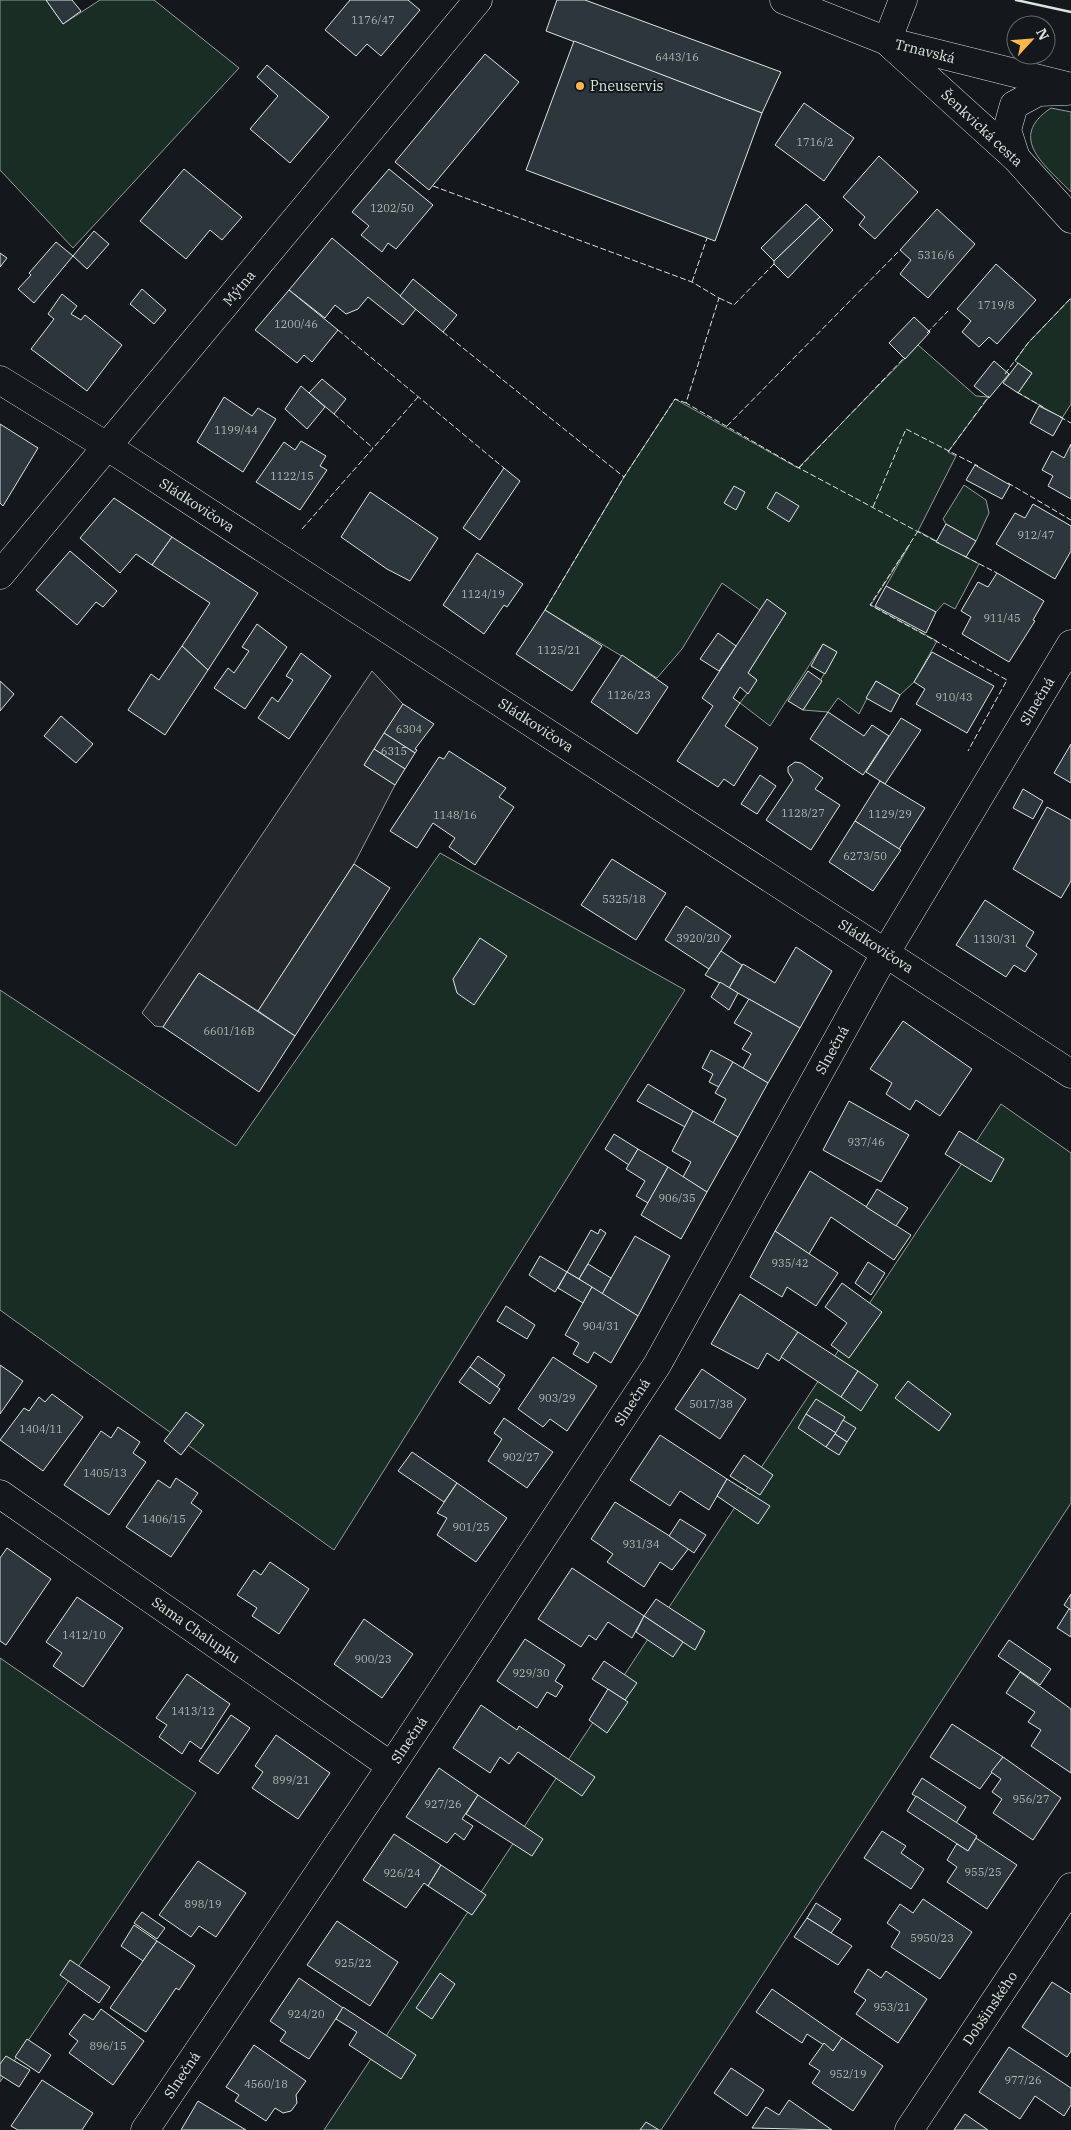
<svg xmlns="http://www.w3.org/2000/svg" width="1071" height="2130" font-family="'IBM Plex Serif',serif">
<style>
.green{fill:#1a2d24;stroke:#939e99}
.parking{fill:#24282b;stroke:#939e99}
.building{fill:#2c363c;stroke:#d8e6dc}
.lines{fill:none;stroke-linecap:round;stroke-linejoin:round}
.minor-casing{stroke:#d8e6dc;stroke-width:29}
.minor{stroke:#14181c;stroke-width:28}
.fence{stroke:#d8e6dc;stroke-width:1;stroke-dasharray:6 2.5;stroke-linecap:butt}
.wall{stroke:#d8e6dc;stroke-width:2.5}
.poi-dot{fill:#ffb74d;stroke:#14181c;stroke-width:2}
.labels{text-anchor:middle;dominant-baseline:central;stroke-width:4;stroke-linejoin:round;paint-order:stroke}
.number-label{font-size:11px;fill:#adbab4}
.street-label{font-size:14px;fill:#d8e6dc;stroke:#14181c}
.poi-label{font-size:14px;fill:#d8e6dc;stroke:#14181c;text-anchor:start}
</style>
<rect width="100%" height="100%" fill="#14181c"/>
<g class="green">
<polygon points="0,0 46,0 63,24 100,0 154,0 239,68 73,248 0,170"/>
<path d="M1051,108L1071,112V192C1046,166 1006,138 1051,108Z"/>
<polygon points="1071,298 1071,404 1062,418 1018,393 1032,373 1015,361 1028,343"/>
<path d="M918,345L976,396L989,397L948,452L956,456L918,531L979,564L955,609L944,603L936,612L886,586L910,544L871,605L937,641L914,682L900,695L876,681L859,714L838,698L828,712L803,710L837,652L823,644L770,726L740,703L757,680L748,673L786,613L767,600L760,610L722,583L682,649L657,678C620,654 582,633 545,610L624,477L675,399L798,468Z"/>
<polygon points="964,485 986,500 989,513 976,541 946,524 943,519"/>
<polygon points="440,853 685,990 334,1550 0,1310 0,990 236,1146"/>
<polygon points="1001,1104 1071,1153 1071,1503 661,2130 324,2130"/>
<polygon points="0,1658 196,1793 0,2082"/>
</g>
<polygon class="parking" points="372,671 403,704 364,765 395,785 354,864 258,1011 199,973 163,1027 155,1026 142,1013"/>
<g class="building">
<polygon points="46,0 72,0 81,11 63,24"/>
<polygon points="350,0 408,0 420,10 381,56 367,44 356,56 325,30"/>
<polygon points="557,0 585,0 781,72 762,113 546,31"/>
<polygon points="574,41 762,113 715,241 526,170"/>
<polygon points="485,54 519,82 429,190 395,162"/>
<polygon points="267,65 329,117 290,163 250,129 278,96 257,77"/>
<polygon points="804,103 854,138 824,181 775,145"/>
<polygon points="879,156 918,192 875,239 859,225 865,217 843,197"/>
<polygon points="184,169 242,217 222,240 210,230 186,259 140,221"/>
<polygon points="389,169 433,205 396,249 388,243 382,252 361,235 369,226 352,212"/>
<polygon points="806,204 820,217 774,261 761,248"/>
<polygon points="937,209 975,244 928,298 900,274 911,260 900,250"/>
<polygon points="820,217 833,230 788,278 774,264 774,261"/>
<polygon points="94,231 109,244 87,269 73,256"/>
<polygon points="332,238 416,309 403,325 368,297 358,309 346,314 335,305 325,318 289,290"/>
<polygon points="56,242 73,256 34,303 18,289 31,275 29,273"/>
<polygon points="0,253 7,258 0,267"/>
<polygon points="996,264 1036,300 997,344 989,337 979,347 962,332 971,321 957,309"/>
<polygon points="413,279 457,315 443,332 400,296"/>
<polygon points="142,289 166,310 154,324 130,304"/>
<polygon points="289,290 338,330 312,362 304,355 297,363 255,330"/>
<polygon points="62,294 77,306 71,314 81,320 85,315 122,345 87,391 31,349 54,319 48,314"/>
<polygon points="914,317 930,332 905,359 889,343"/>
<polygon points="994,361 1009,374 989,398 974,386"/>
<polygon points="1018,363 1032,373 1018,393 1003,383"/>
<polygon points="322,379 346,399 334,414 309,393"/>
<polygon points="301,386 325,407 307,429 285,409"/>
<polygon points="224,397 252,416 258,408 276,419 243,472 197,442"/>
<polygon points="1039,406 1063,418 1053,436 1030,423"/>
<polygon points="0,424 38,448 3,506 0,503"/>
<polygon points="301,441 326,456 320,466 327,470 300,510 256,482 284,442 295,450"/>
<polygon points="1071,444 1071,499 1048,486 1053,476 1042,470 1052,451 1064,458"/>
<polygon points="975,465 1010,485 1002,499 966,480"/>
<polygon points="504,468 520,481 480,540 463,528"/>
<polygon points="734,486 745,492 736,510 724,503"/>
<polygon points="370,492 438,538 410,581 387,569 341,537"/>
<polygon points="776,492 799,506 789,522 767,508"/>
<polygon points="114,498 172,537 152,565 136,554 120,573 80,538"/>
<polygon points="1033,504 1071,526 1071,551 1055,579 996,544 1015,513 1025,518"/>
<polygon points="946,524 976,541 966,557 936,542"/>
<polygon points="172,537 258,593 208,670 182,646 210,603 152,565"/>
<polygon points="70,551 117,591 103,607 96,602 77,625 36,590"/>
<polygon points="477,553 523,584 507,607 504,605 484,634 443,605"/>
<polygon points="997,573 1044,601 1033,620 1035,621 1009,662 962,634 971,617 961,611 978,582 988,587"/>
<polygon points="886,586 936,612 926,633 875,606"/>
<polygon points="767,599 786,613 748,673 757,680 748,694 740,687 733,698 740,703 725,726 758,748 734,786 724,779 718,787 677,761 713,706 702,698"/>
<polygon points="545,610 602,646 572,691 516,654"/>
<polygon points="257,624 287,647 245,709 214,688 228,668 234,673 249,651 242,647"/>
<polygon points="718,633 736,646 719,671 700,659"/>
<polygon points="823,644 837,652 825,674 811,666"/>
<polygon points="182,646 208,670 165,735 128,710 151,674 159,680"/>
<polygon points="932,652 994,686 967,733 916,704 925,689 914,682"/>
<polygon points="301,653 331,676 289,739 258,718 272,697 278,702 293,680 286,676"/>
<polygon points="622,655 668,687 637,734 591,702"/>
<polygon points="808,671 822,681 803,710 788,701"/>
<polygon points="0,681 14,694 0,711"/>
<polygon points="876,681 900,695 891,712 866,698"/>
<polygon points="403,704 434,724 415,749 417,750 415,753 384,733"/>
<polygon points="828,712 864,736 872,725 889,736 863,775 810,739"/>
<polygon points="61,716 93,744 76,763 44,736"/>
<polygon points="901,718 921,730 885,784 866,772"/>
<polygon points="384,733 415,753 405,769 374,749"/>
<polygon points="1071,744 1071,783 1054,773"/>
<polygon points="374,749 405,769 395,785 364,765"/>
<polygon points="449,751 506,788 499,797 514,807 475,865 449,847 455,838 433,823 417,848 390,831 439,757 444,759"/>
<polygon points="795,762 801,763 823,778 815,789 840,805 811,850 766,820 793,780 788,772 788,767"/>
<polygon points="760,775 776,786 757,814 741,804"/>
<polygon points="880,781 925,808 899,849 855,821"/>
<polygon points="1023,789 1043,801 1033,819 1013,808"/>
<polygon points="1047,807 1071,820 1071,881 1061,898 1013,869"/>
<polygon points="855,821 901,850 873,891 829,862"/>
<polygon points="612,859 666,893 636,940 581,905"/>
<polygon points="354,864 390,888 295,1036 258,1011"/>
<polygon points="985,900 1034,932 1026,946 1037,954 1025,972 1014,965 1006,977 956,945"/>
<polygon points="686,906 731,936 709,969 665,940"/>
<polygon points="480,938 507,956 474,1005 457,993 453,979"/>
<polygon points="796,947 832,971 800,1028 729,988 743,964 775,983"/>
<polygon points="721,951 742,965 729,988 705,975"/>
<polygon points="199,973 295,1036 259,1092 163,1027"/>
<polygon points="720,982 738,993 729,1010 711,997"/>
<polygon points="749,999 800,1028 768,1083 743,1068 751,1054 742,1049 752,1033 734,1023"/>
<polygon points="903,1021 972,1069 940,1116 916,1100 910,1110 886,1094 892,1083 870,1069"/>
<polygon points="711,1050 733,1062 719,1087 709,1082 713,1074 702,1068"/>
<polygon points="733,1062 768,1083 738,1137 713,1123 726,1099 715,1093"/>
<polygon points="648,1084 693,1111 685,1127 637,1101"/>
<polygon points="849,1101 909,1135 881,1182 823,1150"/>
<polygon points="693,1111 738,1137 707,1192 683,1177 691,1162 672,1151"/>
<polygon points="959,1131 1004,1159 991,1182 945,1154"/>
<polygon points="614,1134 638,1149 629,1165 605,1149"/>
<polygon points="638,1149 668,1167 648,1203 636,1196 645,1181 626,1169"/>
<polygon points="668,1167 707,1192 681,1239 641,1215"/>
<polygon points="810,1171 911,1235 894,1260 831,1217 809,1254 775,1231"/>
<polygon points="877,1189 908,1208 896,1226 866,1207"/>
<polygon points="600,1229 606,1233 579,1279 567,1272 591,1230 598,1234"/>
<polygon points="775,1231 838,1273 816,1306 787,1287 782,1297 750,1277"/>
<polygon points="635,1236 670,1256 638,1316 602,1294"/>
<polygon points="540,1256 567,1272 555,1292 529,1275"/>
<polygon points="868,1262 885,1273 871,1295 855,1283"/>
<polygon points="588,1264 611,1278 602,1294 579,1279"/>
<polygon points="567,1272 592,1287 583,1303 558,1288"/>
<polygon points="842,1283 882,1312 849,1358 831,1345 847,1323 825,1307"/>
<polygon points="592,1287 638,1316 611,1363 594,1352 588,1363 573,1354 579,1343 565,1335"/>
<polygon points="740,1294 798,1332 779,1361 767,1353 758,1369 711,1344"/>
<polygon points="506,1306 535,1325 527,1339 497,1321"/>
<polygon points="798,1332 858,1371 841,1397 781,1357"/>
<polygon points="478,1356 505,1375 497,1387 470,1367"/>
<polygon points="553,1357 597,1386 567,1431 550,1419 543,1427 518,1409"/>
<polygon points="0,1365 23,1381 0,1414"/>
<polygon points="470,1367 500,1389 490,1404 459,1382"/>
<polygon points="702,1369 746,1399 720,1439 675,1409"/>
<polygon points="858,1371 878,1385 861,1411 841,1397"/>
<polygon points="908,1381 951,1414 939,1431 895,1398"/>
<polygon points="52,1394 83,1417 43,1471 0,1440 24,1408 29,1411 39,1397 45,1402"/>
<polygon points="816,1399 845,1417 836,1433 806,1414"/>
<polygon points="186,1412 204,1425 181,1455 164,1441"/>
<polygon points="806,1414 836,1433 826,1447 798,1428"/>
<polygon points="504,1418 553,1452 527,1488 488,1461 502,1439 494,1433"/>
<polygon points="843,1420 856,1428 847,1442 835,1434"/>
<polygon points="118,1427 140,1442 133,1453 146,1462 109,1515 64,1485 101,1431 111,1438"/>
<polygon points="835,1434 847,1442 839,1455 826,1447"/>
<polygon points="660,1435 727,1479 709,1510 680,1491 670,1506 630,1480"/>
<polygon points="412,1452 457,1483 444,1502 398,1471"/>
<polygon points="744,1455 773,1475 760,1495 730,1476"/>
<polygon points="176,1478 198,1493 191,1503 202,1511 171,1557 126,1527 158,1480 170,1488"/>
<polygon points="727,1479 770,1506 758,1524 717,1496"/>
<polygon points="457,1483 507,1518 476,1562 437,1535 447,1518 437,1513"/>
<polygon points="615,1502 689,1548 672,1570 660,1562 644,1587 607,1562 613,1554 591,1539"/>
<polygon points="680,1519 706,1535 694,1553 669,1536"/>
<polygon points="7,1548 51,1579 6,1645 0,1641 0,1558"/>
<polygon points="270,1562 309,1589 279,1634 252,1616 257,1608 237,1595 254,1570 261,1575"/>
<polygon points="572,1568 644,1616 632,1638 608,1622 596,1640 589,1635 581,1647 538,1619"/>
<polygon points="1071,1594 1071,1610 1064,1605"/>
<polygon points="77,1597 123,1628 83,1687 53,1666 62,1653 46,1642"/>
<polygon points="656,1599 705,1631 695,1650 644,1616"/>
<polygon points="1069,1609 1071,1610 1071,1637 1057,1628"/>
<polygon points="644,1616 683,1642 673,1657 636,1632"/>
<polygon points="364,1619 413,1654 382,1698 334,1664"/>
<polygon points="525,1639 565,1665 555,1681 563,1686 556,1697 547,1692 537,1708 497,1681"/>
<polygon points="1009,1640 1051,1669 1040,1685 998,1656"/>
<polygon points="604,1661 637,1683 625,1700 592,1679"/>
<polygon points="1020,1672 1071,1709 1071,1773 1031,1746 1041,1730 1028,1722 1035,1712 1006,1693"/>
<polygon points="187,1674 230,1704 201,1749 190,1741 182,1754 159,1737 167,1725 156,1718"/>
<polygon points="608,1689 628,1702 607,1733 589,1720"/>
<polygon points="481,1705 517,1730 519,1726 595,1777 582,1796 518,1752 509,1764 500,1757 490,1773 453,1748"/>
<polygon points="231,1715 250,1728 218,1774 199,1761"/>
<polygon points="952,1724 1003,1757 980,1789 930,1757"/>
<polygon points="276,1735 330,1773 298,1819 252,1788 263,1772 255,1766"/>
<polygon points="1003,1757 1061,1798 1033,1840 993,1813 1002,1799 992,1792 1001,1779 991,1772"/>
<polygon points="439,1768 478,1795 462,1819 473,1826 464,1840 455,1833 447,1843 406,1817"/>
<polygon points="922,1778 966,1807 956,1823 912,1794"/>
<polygon points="478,1795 543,1839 532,1856 466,1814"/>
<polygon points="916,1796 977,1836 968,1851 907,1811"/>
<polygon points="882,1831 906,1846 901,1853 924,1869 911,1889 864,1858"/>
<polygon points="394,1834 441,1865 428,1886 424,1883 406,1908 363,1880"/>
<polygon points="976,1838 1017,1865 987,1909 947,1882 957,1867 947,1860 956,1845 957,1844 968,1851"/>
<polygon points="198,1861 246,1893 216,1937 199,1926 191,1937 159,1915"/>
<polygon points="441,1865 486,1895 472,1915 428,1886"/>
<polygon points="923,1899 972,1932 940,1979 891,1947 900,1932 887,1923 900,1904 913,1913"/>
<polygon points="816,1903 841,1919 831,1933 807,1918"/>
<polygon points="142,1912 165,1928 157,1939 134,1923"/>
<polygon points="807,1918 852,1946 838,1965 794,1937"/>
<polygon points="337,1921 398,1962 370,2006 307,1965"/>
<polygon points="134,1925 157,1941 143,1961 121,1946"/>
<polygon points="157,1941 195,1966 179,1990 176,1988 146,2032 110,2008"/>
<polygon points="70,1960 110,1987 99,2003 60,1975"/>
<polygon points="868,1969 881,1978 886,1971 927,1999 898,2043 856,2014 866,2000 854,1992"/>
<polygon points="440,1973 455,1984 432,2019 416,2008"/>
<polygon points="299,1978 343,2008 309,2059 280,2041 286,2032 270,2021"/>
<polygon points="1052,1982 1071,1994 1071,2051 1067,2057 1022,2027"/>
<polygon points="772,1989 842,2038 833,2051 807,2034 802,2043 756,2012"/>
<polygon points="343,2007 416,2055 401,2079 349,2045 357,2032 336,2019"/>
<polygon points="101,2009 144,2041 113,2085 69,2053 78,2041 69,2034 84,2014 93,2020"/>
<polygon points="842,2038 883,2066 853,2111 812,2083 820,2071 809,2064 824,2043 833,2051"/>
<polygon points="27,2039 51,2055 39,2073 15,2057"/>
<polygon points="254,2045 306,2081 296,2095 297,2103 291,2111 283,2113 275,2108 266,2121 235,2101 239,2095 226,2087"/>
<polygon points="1009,2047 1071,2088 1071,2105 1064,2116 1035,2096 1020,2119 979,2092"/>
<polygon points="6,2056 30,2070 19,2087 0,2075 0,2064"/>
<polygon points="731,2068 764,2090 747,2116 714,2093"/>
<polygon points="42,2080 93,2113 82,2130 18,2130 11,2126"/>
<polygon points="789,2100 832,2130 752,2128 766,2107 779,2115"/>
<polygon points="198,2101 246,2130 181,2130"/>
<polygon points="965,2114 988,2130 954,2130"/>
<polygon points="646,2122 659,2130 640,2130"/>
</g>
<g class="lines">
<g class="minor-casing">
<g id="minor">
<polyline points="784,0 887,41 1071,87"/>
<polyline points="887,41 903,0"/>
<polyline points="890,44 1016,158 1071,219"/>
<polyline points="1016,158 1007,130 1014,105 1038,92 1067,91"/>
<polyline points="0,380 108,447 1071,1074"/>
<polyline points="0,575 478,0"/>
<polyline points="0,1494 391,1766"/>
<polyline points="145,2130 402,1750 657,1365 886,952 1071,644"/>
<polyline points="909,2130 1071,1887"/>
</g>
</g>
<use href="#minor" class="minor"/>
<g class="fence">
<polyline points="433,186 692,282 719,298 686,403 799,468 939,543"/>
<polyline points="692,282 707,238"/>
<polyline points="719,298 734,305 774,264"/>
<polyline points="338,330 504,468"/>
<polyline points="443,332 624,477 675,399 686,403"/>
<polyline points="927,333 948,311"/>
<polyline points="1005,374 1028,343 1071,298"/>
<polyline points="1017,392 1043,407"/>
<polyline points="334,414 373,448"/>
<polyline points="1060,417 1071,423"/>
<polyline points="727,426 900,250"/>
<polyline points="948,452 989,396"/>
<polyline points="799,468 905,357"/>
<polyline points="1008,483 1071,520"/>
<polyline points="873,507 906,429 978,466"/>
<polyline points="302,529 418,397"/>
<polyline points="918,531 870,605 1007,680 968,751"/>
<polyline points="964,556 997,573"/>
<polyline points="545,610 624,477"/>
</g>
<polyline class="wall" points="1016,0 1071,12"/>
</g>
<circle class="poi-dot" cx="580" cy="86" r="5"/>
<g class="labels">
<g class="number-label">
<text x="373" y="20">1176/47</text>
<text x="677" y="57">6443/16</text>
<text x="815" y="142">1716/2</text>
<text x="392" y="208">1202/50</text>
<text x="936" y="255">5316/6</text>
<text x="996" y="305">1719/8</text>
<text x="296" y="324">1200/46</text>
<text x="236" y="430">1199/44</text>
<text x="292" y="476">1122/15</text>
<text x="1036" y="535">912/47</text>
<text x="483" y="594">1124/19</text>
<text x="1002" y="618">911/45</text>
<text x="559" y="650">1125/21</text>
<text x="629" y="695">1126/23</text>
<text x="954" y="697">910/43</text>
<text x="409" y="729">6304</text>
<text x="394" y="751">6315</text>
<text x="803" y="813">1128/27</text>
<text x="890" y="814">1129/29</text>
<text x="455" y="815">1148/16</text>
<text x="865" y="856">6273/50</text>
<text x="624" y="899">5325/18</text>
<text x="698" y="938">3920/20</text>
<text x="995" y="939">1130/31</text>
<text x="229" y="1031">6601/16B</text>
<text x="866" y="1142">937/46</text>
<text x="677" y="1198">906/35</text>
<text x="790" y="1263">935/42</text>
<text x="601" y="1326">904/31</text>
<text x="557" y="1398">903/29</text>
<text x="711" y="1404">5017/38</text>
<text x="41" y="1429">1404/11</text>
<text x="521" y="1457">902/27</text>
<text x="105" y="1473">1405/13</text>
<text x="164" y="1519">1406/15</text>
<text x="471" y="1527">901/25</text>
<text x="641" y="1544">931/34</text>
<text x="84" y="1635">1412/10</text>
<text x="373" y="1659">900/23</text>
<text x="531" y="1673">929/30</text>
<text x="193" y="1711">1413/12</text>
<text x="291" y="1780">899/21</text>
<text x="1031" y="1799">956/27</text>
<text x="443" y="1804">927/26</text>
<text x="983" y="1872">955/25</text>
<text x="402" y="1873">926/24</text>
<text x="203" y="1904">898/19</text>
<text x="932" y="1938">5950/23</text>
<text x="353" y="1963">925/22</text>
<text x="892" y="2007">953/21</text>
<text x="306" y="2014">924/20</text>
<text x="108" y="2046">896/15</text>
<text x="848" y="2074">952/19</text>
<text x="1023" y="2080">977/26</text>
<text x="266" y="2084">4560/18</text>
</g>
<g class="street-label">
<text transform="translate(925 51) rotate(14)">Trnavská</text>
<text transform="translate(982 128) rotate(43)">Šenkvická cesta</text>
<text transform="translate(239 288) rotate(-50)">Mýtna</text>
<text transform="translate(197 505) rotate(33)">Sládkovičova</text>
<text transform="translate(1037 701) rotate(-59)">Slnečná</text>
<text transform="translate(536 725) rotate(33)">Sládkovičova</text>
<text transform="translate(876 946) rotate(33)">Sládkovičova</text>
<text transform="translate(832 1050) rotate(-61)">Slnečná</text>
<text transform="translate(632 1402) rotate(-57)">Slnečná</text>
<text transform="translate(196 1630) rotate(35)">Sama Chalupku</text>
<text transform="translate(409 1740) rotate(-56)">Slnečná</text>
<text transform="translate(990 2008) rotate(-56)">Dobšinského</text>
<text transform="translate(182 2075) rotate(-56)">Slnečná</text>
</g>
<g class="poi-label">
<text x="590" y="86">Pneuservis</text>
</g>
</g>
<g transform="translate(1031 40) rotate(64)"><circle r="24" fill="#14181c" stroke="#626a69"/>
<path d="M0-4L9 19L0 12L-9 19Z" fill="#ffb74d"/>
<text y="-8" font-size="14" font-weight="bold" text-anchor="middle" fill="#d8e6dc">N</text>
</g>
</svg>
